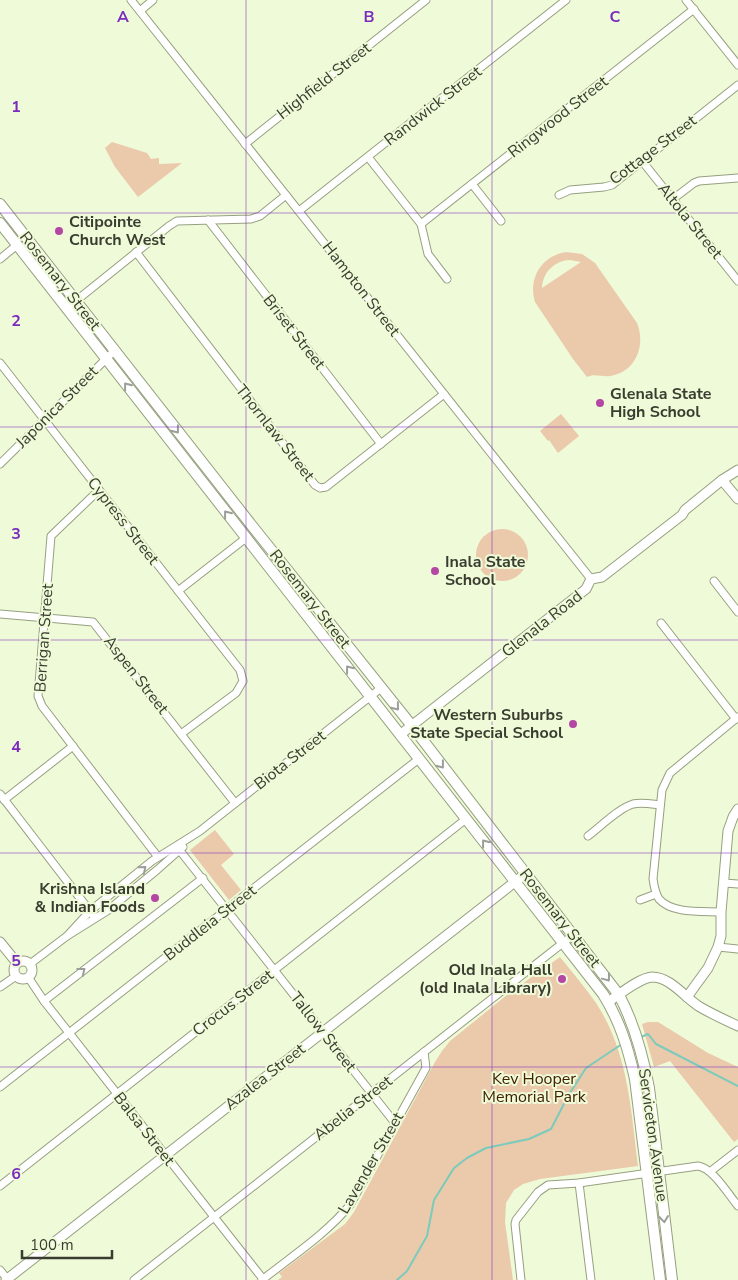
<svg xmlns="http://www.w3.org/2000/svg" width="738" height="1280" font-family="'Nunito Sans',sans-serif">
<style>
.green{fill:#ebc9ab;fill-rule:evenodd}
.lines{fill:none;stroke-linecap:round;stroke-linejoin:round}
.stream{stroke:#7bcbbd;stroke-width:2}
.minor-casing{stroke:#96a080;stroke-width:9}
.tertiary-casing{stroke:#96a080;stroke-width:11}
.secondary-casing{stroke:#96a080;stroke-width:12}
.minor{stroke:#fff;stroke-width:7}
.tertiary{stroke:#fff;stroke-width:9}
.secondary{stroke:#fff;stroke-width:10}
.oneway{stroke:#9c9e98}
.grid{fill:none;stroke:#7b2cbf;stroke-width:1;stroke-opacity:0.55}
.poi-dot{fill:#b446a4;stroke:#effad8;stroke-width:2}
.labels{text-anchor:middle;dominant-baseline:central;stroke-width:4;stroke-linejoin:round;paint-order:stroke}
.street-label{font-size:16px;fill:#393d30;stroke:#effad8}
.poi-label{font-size:16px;font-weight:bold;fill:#393d30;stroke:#effad8;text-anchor:start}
.park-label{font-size:16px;fill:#402100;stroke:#effad8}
.grid-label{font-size:16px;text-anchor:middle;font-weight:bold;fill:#7b2cbf;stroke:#effad8;stroke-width:4;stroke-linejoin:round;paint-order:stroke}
</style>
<rect width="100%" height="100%" fill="#effad8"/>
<g class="green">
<polygon points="112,142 147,153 151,159 159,158 159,164 182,163 138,197 115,167 105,148"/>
<path d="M566,252L582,254L595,263L637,323C646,345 636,372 610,376C602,377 594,373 587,377L573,359L535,302C528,279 541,256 566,252ZM570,260L581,262L542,288C543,272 554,261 570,260Z"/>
<polygon points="561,414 579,436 558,453 549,440 548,441 540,431"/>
<circle cx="502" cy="555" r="26"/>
<polygon points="215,830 234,854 221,865 241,890 229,900 190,850"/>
<path d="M560,957C572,972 585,987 596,1003C628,1051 631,1110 638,1166L540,1179L523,1184L514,1190L506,1203L505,1222L513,1280H278L282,1277L279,1273L345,1224L354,1212L435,1062L442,1051L450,1041L512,991Z"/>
<polygon points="648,1022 658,1022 708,1053 738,1067 738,1139 734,1142 670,1061 654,1067 642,1024"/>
</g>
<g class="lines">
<g class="stream">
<polyline points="641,1037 648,1034 656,1044 738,1086"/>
<polyline points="397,1280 407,1271 427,1236 434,1200 454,1168 467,1158 486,1148 529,1139 551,1129 568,1096 586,1068 622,1044"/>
</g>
<g class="minor-casing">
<g id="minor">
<polyline points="131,0 591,579"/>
<polyline points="686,0 738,65"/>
<polyline points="140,11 153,0"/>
<polyline points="245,144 426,0"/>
<polyline points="368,157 421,224 428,254 447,279"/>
<polyline points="642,161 738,281"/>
<polyline points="472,184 501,221"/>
<polyline points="559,195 570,190 604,187 612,185 738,85"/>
<polyline points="673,199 694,183 699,181 738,178"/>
<polyline points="299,211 566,0"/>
<polyline points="208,220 381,444"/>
<polyline points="421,224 694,9"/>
<polyline points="136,252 315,485 320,488 326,487 444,394"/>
<polyline points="0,259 17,245"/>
<polyline points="67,308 169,226 177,221 251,219 260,216 286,195"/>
<polyline points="0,363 240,670 243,681 236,693 181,734"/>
<polyline points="0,464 114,351"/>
<polyline points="99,490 51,536 38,696 42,706 158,857"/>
<polyline points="714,581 738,612"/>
<polyline points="178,591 246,538"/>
<polyline points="0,614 93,622 235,803"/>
<polyline points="661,623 736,719"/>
<polyline points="0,794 93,915"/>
<polyline points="4,800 73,746"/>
<path d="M588,836C600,827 619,808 633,804C642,802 651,804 660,805"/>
<polyline points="177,847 395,1123"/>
<polyline points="724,883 738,884"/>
<polyline points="640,900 656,894"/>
<path d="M721,912C702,911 672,914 659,899C655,893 654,886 653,879L662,790L670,773L738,717"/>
<polyline points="67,936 90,911 152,861 200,831 381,688"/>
<polyline points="718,947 738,949"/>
<polyline points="30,964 67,936 107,911 157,870 183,847"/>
<polyline points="28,977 44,1001 263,1279"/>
<polyline points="0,987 16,976"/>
<polyline points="44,1001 203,878"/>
<polyline points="0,1087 420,758"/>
<polyline points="711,1171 738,1150"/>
<polyline points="579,1183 591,1280"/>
<polyline points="0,1186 466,819"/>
<polyline points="0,1270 8,1280"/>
<polyline points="134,1280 573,935"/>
<path d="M262,1280C292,1256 325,1235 350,1205L426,1068L424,1052"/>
<path d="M521,1280L515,1224L516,1220L538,1192L548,1185L579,1183L698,1166C713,1168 728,1194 738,1206"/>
</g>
</g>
<g class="tertiary-casing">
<g id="tertiary">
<polyline points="722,480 738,499"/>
<polyline points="401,734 586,589 591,579 602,577 682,515 685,510 722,480 738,470"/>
<polyline points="0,942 17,963"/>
<circle cx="23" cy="970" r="9"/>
<polyline points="687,997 708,968 718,947 721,936 721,912 728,831 733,817 738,809"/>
<path d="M608,1002C619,995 639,978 652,977C671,977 685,998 700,1007C712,1014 725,1020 738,1026"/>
<polyline points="6,1280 525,874"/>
</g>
</g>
<g class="secondary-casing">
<g id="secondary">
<path d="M0,204L249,522L412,726L619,995C634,1023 643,1056 649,1088L672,1280"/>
<path d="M0,223L603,994C620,1021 628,1048 635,1079L660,1280"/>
</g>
</g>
<use href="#minor" class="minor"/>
<use href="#tertiary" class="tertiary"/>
<use href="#secondary" class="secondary"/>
</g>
<defs><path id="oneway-chevron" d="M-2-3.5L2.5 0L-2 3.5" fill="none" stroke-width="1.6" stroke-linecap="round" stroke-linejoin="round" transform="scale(1.25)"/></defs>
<g class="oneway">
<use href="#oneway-chevron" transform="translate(127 386) rotate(-128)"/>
<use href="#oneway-chevron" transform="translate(176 430) rotate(52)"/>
<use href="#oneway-chevron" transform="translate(227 514) rotate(-128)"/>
<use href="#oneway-chevron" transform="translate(349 669) rotate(-128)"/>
<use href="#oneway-chevron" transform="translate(396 707) rotate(51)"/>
<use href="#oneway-chevron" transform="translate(441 765) rotate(52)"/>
<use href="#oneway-chevron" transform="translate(485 843) rotate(-128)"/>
<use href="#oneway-chevron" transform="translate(143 869) rotate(-39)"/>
<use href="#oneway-chevron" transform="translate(82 971) rotate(-38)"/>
<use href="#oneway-chevron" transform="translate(607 978) rotate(53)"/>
<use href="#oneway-chevron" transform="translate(664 1219) rotate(83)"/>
</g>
<path class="grid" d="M246,0V1280M492,0V1280M0,213H738M0,427H738M0,640H738M0,853H738M0,1067H738"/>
<g class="poi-dot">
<circle cx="59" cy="231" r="5"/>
<circle cx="600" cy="403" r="5"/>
<circle cx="435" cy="571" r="5"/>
<circle cx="573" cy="724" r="5"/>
<circle cx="155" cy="898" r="5"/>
<circle cx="562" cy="979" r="5"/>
</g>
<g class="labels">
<g class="street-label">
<text transform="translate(324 81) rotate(-38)">Highfield Street</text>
<text transform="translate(433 106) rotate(-38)">Randwick Street</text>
<text transform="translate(558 117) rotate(-38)">Ringwood Street</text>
<text transform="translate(653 150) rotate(-37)">Cottage Street</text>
<text transform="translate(690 221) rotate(51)">Altola Street</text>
<text transform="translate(60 281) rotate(52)">Rosemary Street</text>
<text transform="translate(361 289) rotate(52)">Hampton Street</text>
<text transform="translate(294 332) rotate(52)">Briset Street</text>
<text transform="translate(57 407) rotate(-45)">Japonica Street</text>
<text transform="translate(275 433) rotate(52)">Thornlaw Street</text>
<text transform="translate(123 521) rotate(52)">Cypress Street</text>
<text transform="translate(310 599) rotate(52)">Rosemary Street</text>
<text transform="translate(542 624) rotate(-38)">Glenala Road</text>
<text transform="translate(44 638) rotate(-86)">Berrigan Street</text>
<text transform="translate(136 675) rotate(52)">Aspen Street</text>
<text transform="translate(290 760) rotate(-38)">Biota Street</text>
<text transform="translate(560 918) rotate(52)">Rosemary Street</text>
<text transform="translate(210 923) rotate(-38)">Buddleia Street</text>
<text transform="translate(233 1003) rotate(-38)">Crocus Street</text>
<text transform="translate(323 1032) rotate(52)">Tallow Street</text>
<text transform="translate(265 1077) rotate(-38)">Azalea Street</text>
<text transform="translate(353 1108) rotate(-38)">Abelia Street</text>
<text transform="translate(144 1129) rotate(52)">Balsa Street</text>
<text transform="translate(653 1135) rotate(82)">Serviceton Avenue</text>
<text transform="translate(371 1163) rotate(-60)">Lavender Street</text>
</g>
<g class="poi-label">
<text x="69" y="222">Citipointe<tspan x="69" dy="18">Church West</tspan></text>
<text x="610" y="394">Glenala State<tspan x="610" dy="18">High School</tspan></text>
<text x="445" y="562">Inala State<tspan x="445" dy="18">School</tspan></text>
<text x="563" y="715" text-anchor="end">Western Suburbs<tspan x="563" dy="18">State Special School</tspan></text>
<text x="145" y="889" text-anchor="end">Krishna Island<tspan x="145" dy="18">&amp; Indian Foods</tspan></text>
<text x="552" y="970" text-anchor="end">Old Inala Hall<tspan x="552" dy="18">(old Inala Library)</tspan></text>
</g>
<g class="park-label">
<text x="534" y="1079">Kev Hooper<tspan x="534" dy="18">Memorial Park</tspan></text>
</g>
</g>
<g class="grid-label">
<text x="123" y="22">A</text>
<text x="369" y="22">B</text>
<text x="615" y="22">C</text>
<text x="16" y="112">1</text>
<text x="16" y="326">2</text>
<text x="16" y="539">3</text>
<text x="16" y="752">4</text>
<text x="16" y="966">5</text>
<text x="16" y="1179">6</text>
</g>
<path d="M22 1250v8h90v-8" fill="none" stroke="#393d30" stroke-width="2.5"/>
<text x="30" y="1250" font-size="15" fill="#393d30" stroke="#effad8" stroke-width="4" paint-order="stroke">100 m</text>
</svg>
